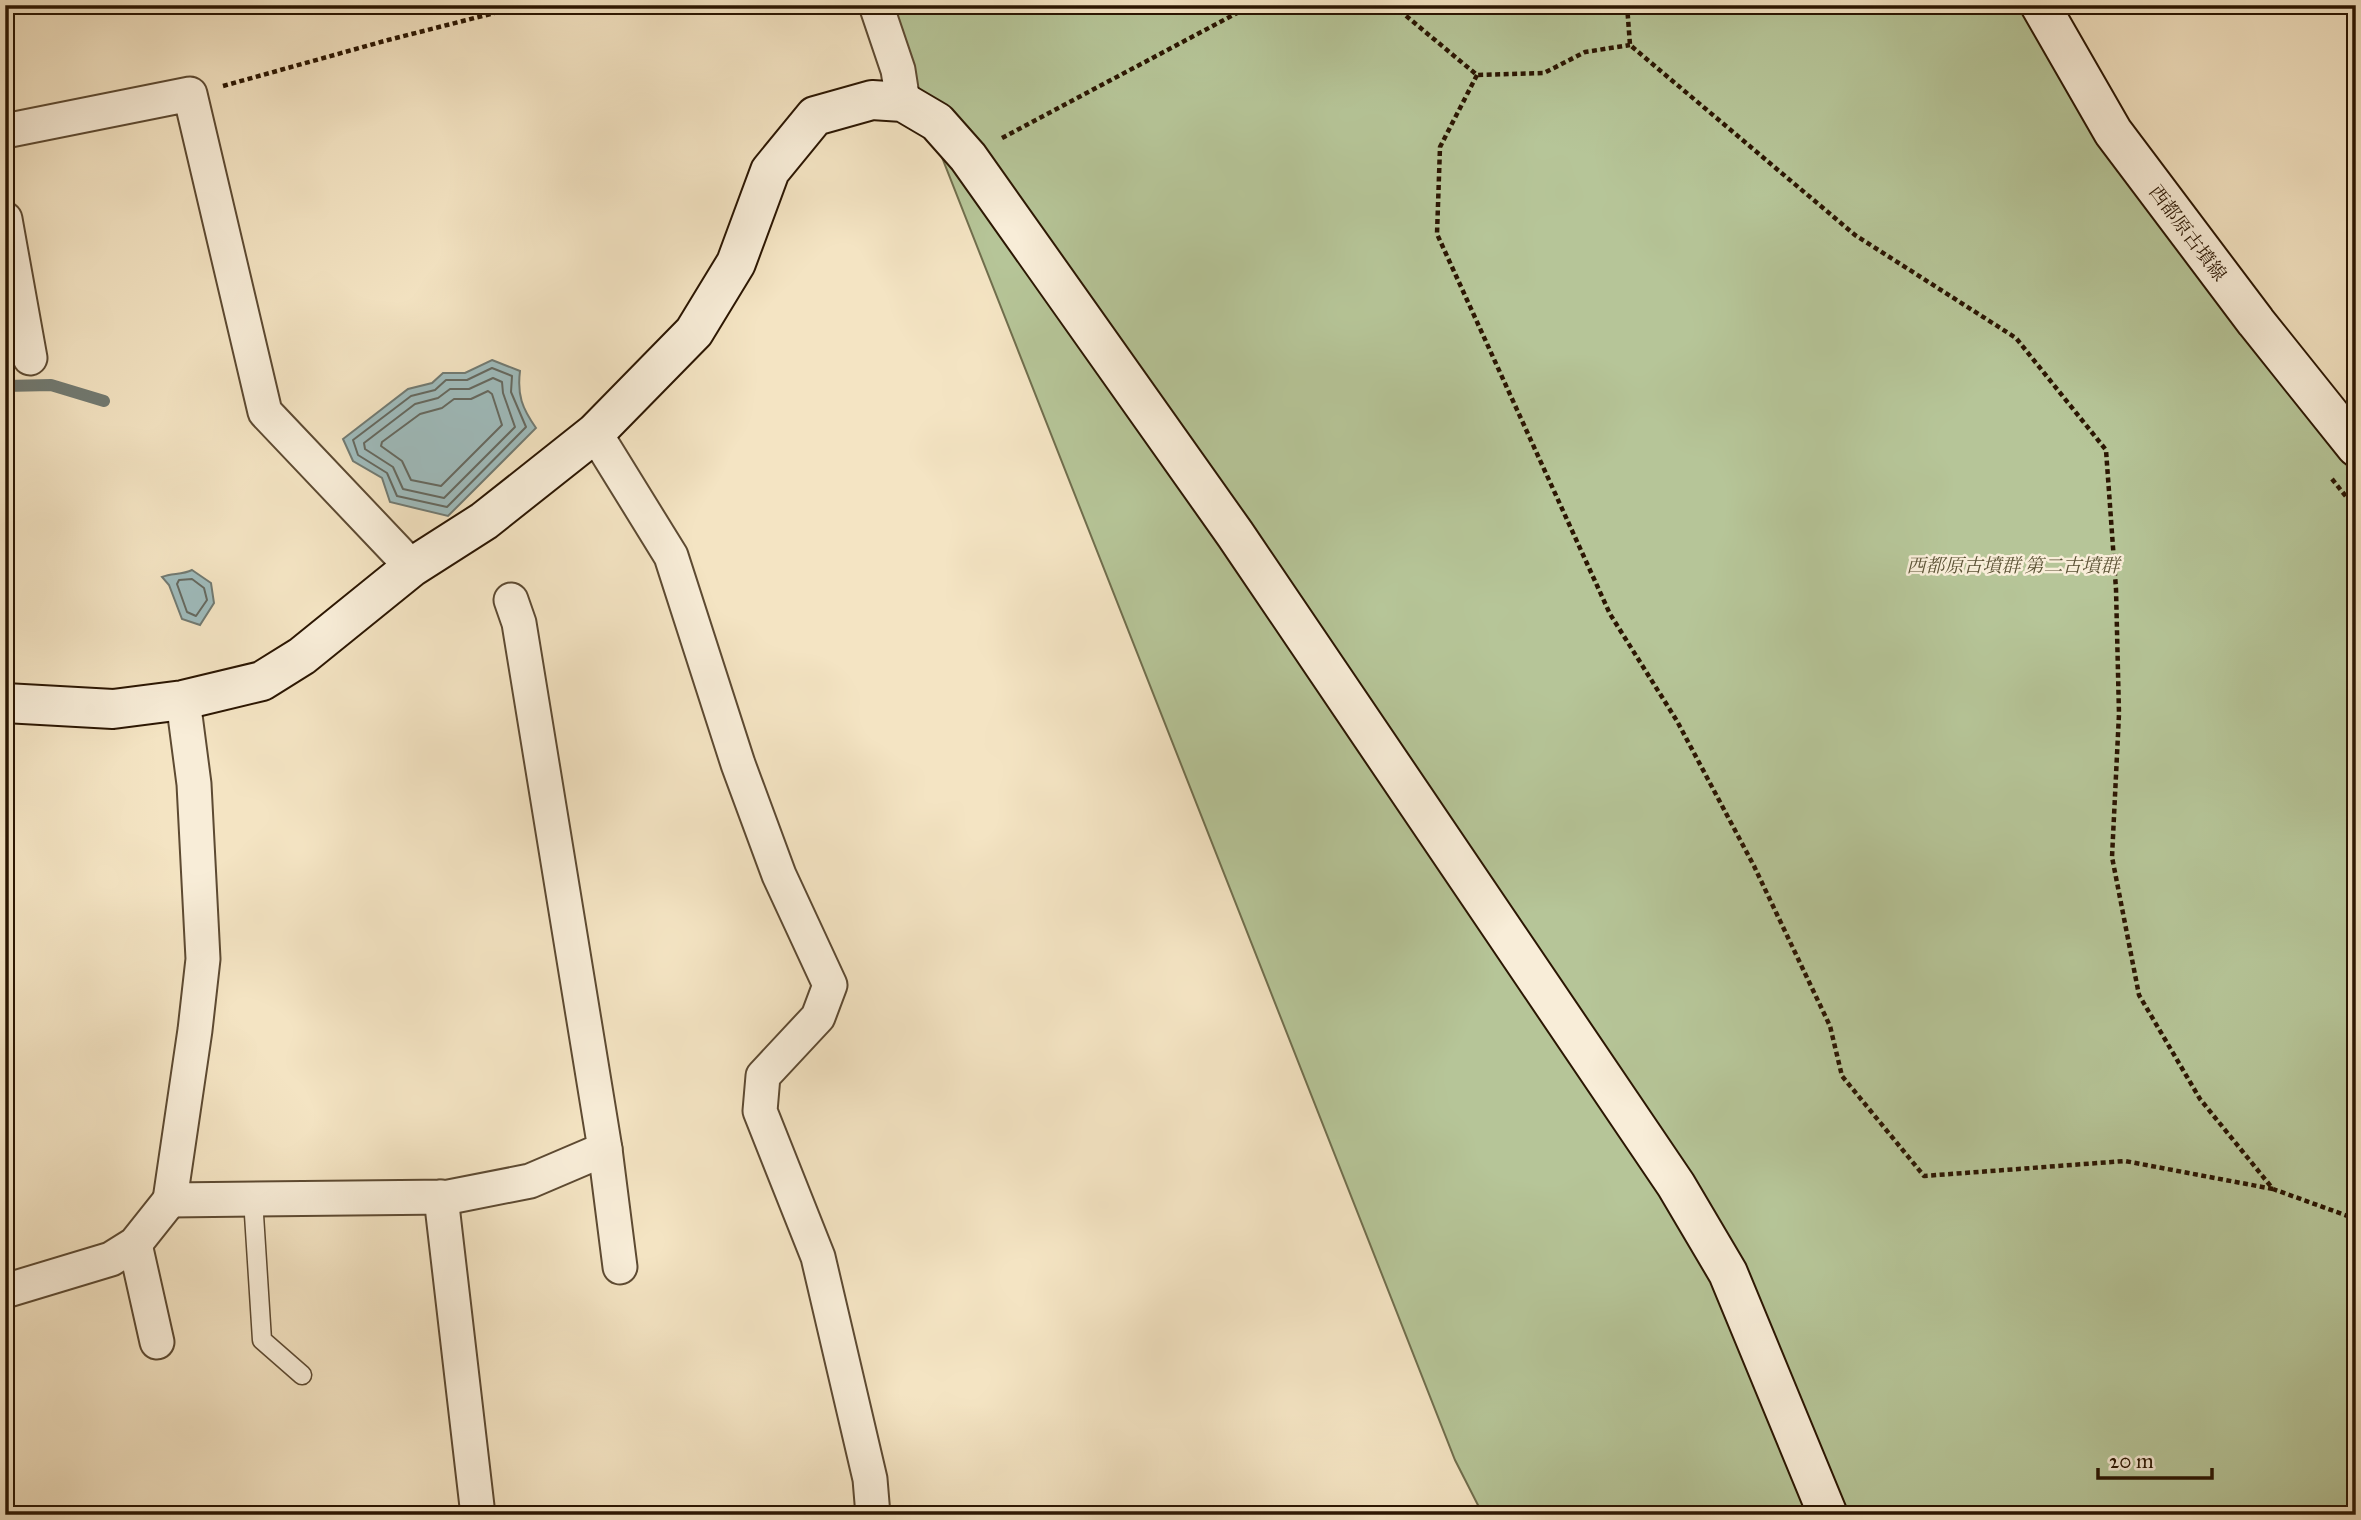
<svg xmlns="http://www.w3.org/2000/svg" width="2361" height="1520" font-family="'IM FELL Great Primer','Noto Serif JP',serif">
<style>
.green{fill:#b6c598;stroke:#706e4d;stroke-width:2}
.water{fill:#9fbcbd;stroke:#717a72;stroke-width:2}
.lines{fill:none;stroke-linecap:round;stroke-linejoin:round}
.shore{stroke:#656960;stroke-width:2}
.stream{stroke:#717a72;stroke-width:12}
.lane-casing{stroke:#5d4a32;stroke-width:21}
.street-casing{stroke:#5d4a32;stroke-width:37}
.secondary-casing{stroke:#2b1602;stroke-width:42}
.path{stroke:#2b1602;stroke-width:4.5;stroke-dasharray:5 3.5;stroke-linecap:butt}
.lane{stroke:#f8edd8;stroke-width:18}
.street{stroke:#f8edd8;stroke-width:33}
.secondary{stroke:#f8edd8;stroke-width:38}
.labels{text-anchor:middle;dominant-baseline:central;stroke-width:5;stroke-linejoin:round;paint-order:stroke}
.street-label{font-size:19px;fill:#2b1602;stroke:#f8edd8}
.park-label{font-size:19px;font-style:italic;fill:#5c5336;stroke:#f8edd8}
</style>
<rect width="100%" height="100%" fill="#f4e4c3"/>
<filter id="stains"><feTurbulence type="fractalNoise" baseFrequency=".00286" numOctaves="4"/><feColorMatrix values="0 0 0 0 .2 0 0 0 0 .09 0 0 0 0 .02 0 0 0 .5 -.17"/></filter>
<radialGradient id="worn" r=".72"><stop offset=".6" stop-color="#630" stop-opacity="0"/><stop offset="1" stop-color="#630" stop-opacity=".3"/></radialGradient>
<polygon class="green" points="882,5 2040,5 2356,447 2356,1515 1483,1515 1455,1460"/>
<g class="water">
<path d="M492,360L520,371C517,395 522,408 536,428L448,516L390,502L382,478L353,461L343,439L408,389L432,383L443,373H465Z"/>
<path d="M192,570L211,583L214,603L200,625L182,619L169,585L162,577C172,573 182,575 192,570Z"/>
</g>
<g class="lines">
<g class="shore">
<polygon points="492,368 512,376 511,392 526,427 447,507 397,496 387,473 358,455 353,440 411,396 435,390 446,380 467,380"/>
<polygon points="493,378 502,382 503,393 515,427 444,498 403,489 393,467 365,449 364,443 415,404 438,398 450,389 469,389"/>
<polygon points="488,391 492,394 502,425 441,486 411,480 402,461 381,446 382,442 420,414 442,408 454,399 471,399"/>
<polygon points="192,579 204,588 207,600 196,616 187,612 177,584 179,580"/>
</g>
<polyline class="stream" points="5,386 51,385 104,401"/>
<g class="lane-casing">
<polyline id="lane" points="253,1199 262,1340 302,1375"/>
</g>
<g class="street-casing">
<g id="street">
<polyline points="876,5 898,70 903,102"/>
<polyline points="5,131 190,94 265,412 412,567"/>
<polyline points="5,219 30,358"/>
<polyline points="595,433 671,556 738,764 779,875 830,985 818,1017 763,1076 760,1111 818,1257 870,1479 873,1515"/>
<polyline points="183,700 194,784 203,959 195,1030 170,1200 449,1197 530,1181 605,1149 519,623 511,600"/>
<polyline points="605,1149 620,1267"/>
<polyline points="441,1197 478,1515"/>
<polyline points="135,1244 157,1342"/>
<polyline points="5,1291 111,1259 135,1244 170,1200"/>
</g>
</g>
<g class="secondary-casing">
<g id="secondary">
<polyline points="2040,5 2113,132 2256,322 2356,447"/>
<polyline points="5,703 113,709 183,700 262,681 302,656 412,567 484,521 595,433 694,332 736,263 770,171 815,116 872,100 903,102 937,122 968,157 1235,534 1676,1185 1728,1273 1828,1515"/>
</g>
</g>
<g class="path">
<polyline points="1393,5 1477,75 1544,73 1585,52 1630,45"/>
<polyline points="1627,5 1630,45 1855,235 2016,338 2106,450 2116,589 2119,714 2112,857 2139,995 2200,1099 2273,1189 2356,1219"/>
<polyline points="1477,75 1440,147 1437,234 1610,614 1677,721 1754,866 1830,1026 1842,1076 1924,1176 2125,1161 2273,1189"/>
<polyline points="223,86 388,40 526,5"/>
<polyline points="1002,138 1252,5"/>
<polyline points="2332,479 2356,509"/>
</g>
<use href="#lane" class="lane"/>
<use href="#street" class="street"/>
<use href="#secondary" class="secondary"/>
</g>
<g class="labels">
<g class="street-label">
<text transform="translate(2188 233) rotate(53)">西都原古墳線</text>
</g>
<g class="park-label">
<text x="2013" y="565">西都原古墳群 第二古墳群</text>
</g>
</g>
<rect width="2361" height="1520" fill="none" stroke="#f4e4c3" stroke-width="28"/>
<rect x="7" y="7" width="2347" height="1506" fill="none" stroke="#2b1602" stroke-width="3.5"/>
<rect x="14" y="14" width="2333" height="1492" fill="none" stroke="#2b1602" stroke-width="2"/>
<path d="M2098 1468v10h114v-10" fill="none" stroke="#2b1602" stroke-width="3.5"/>
<text x="2109" y="1468" font-size="21" fill="#2b1602" stroke="#f8edd8" stroke-width="5" paint-order="stroke">20 m</text>
<rect width="100%" height="100%" filter="url(#stains)"/>
<rect width="100%" height="100%" fill="url(#worn)"/>
</svg>
